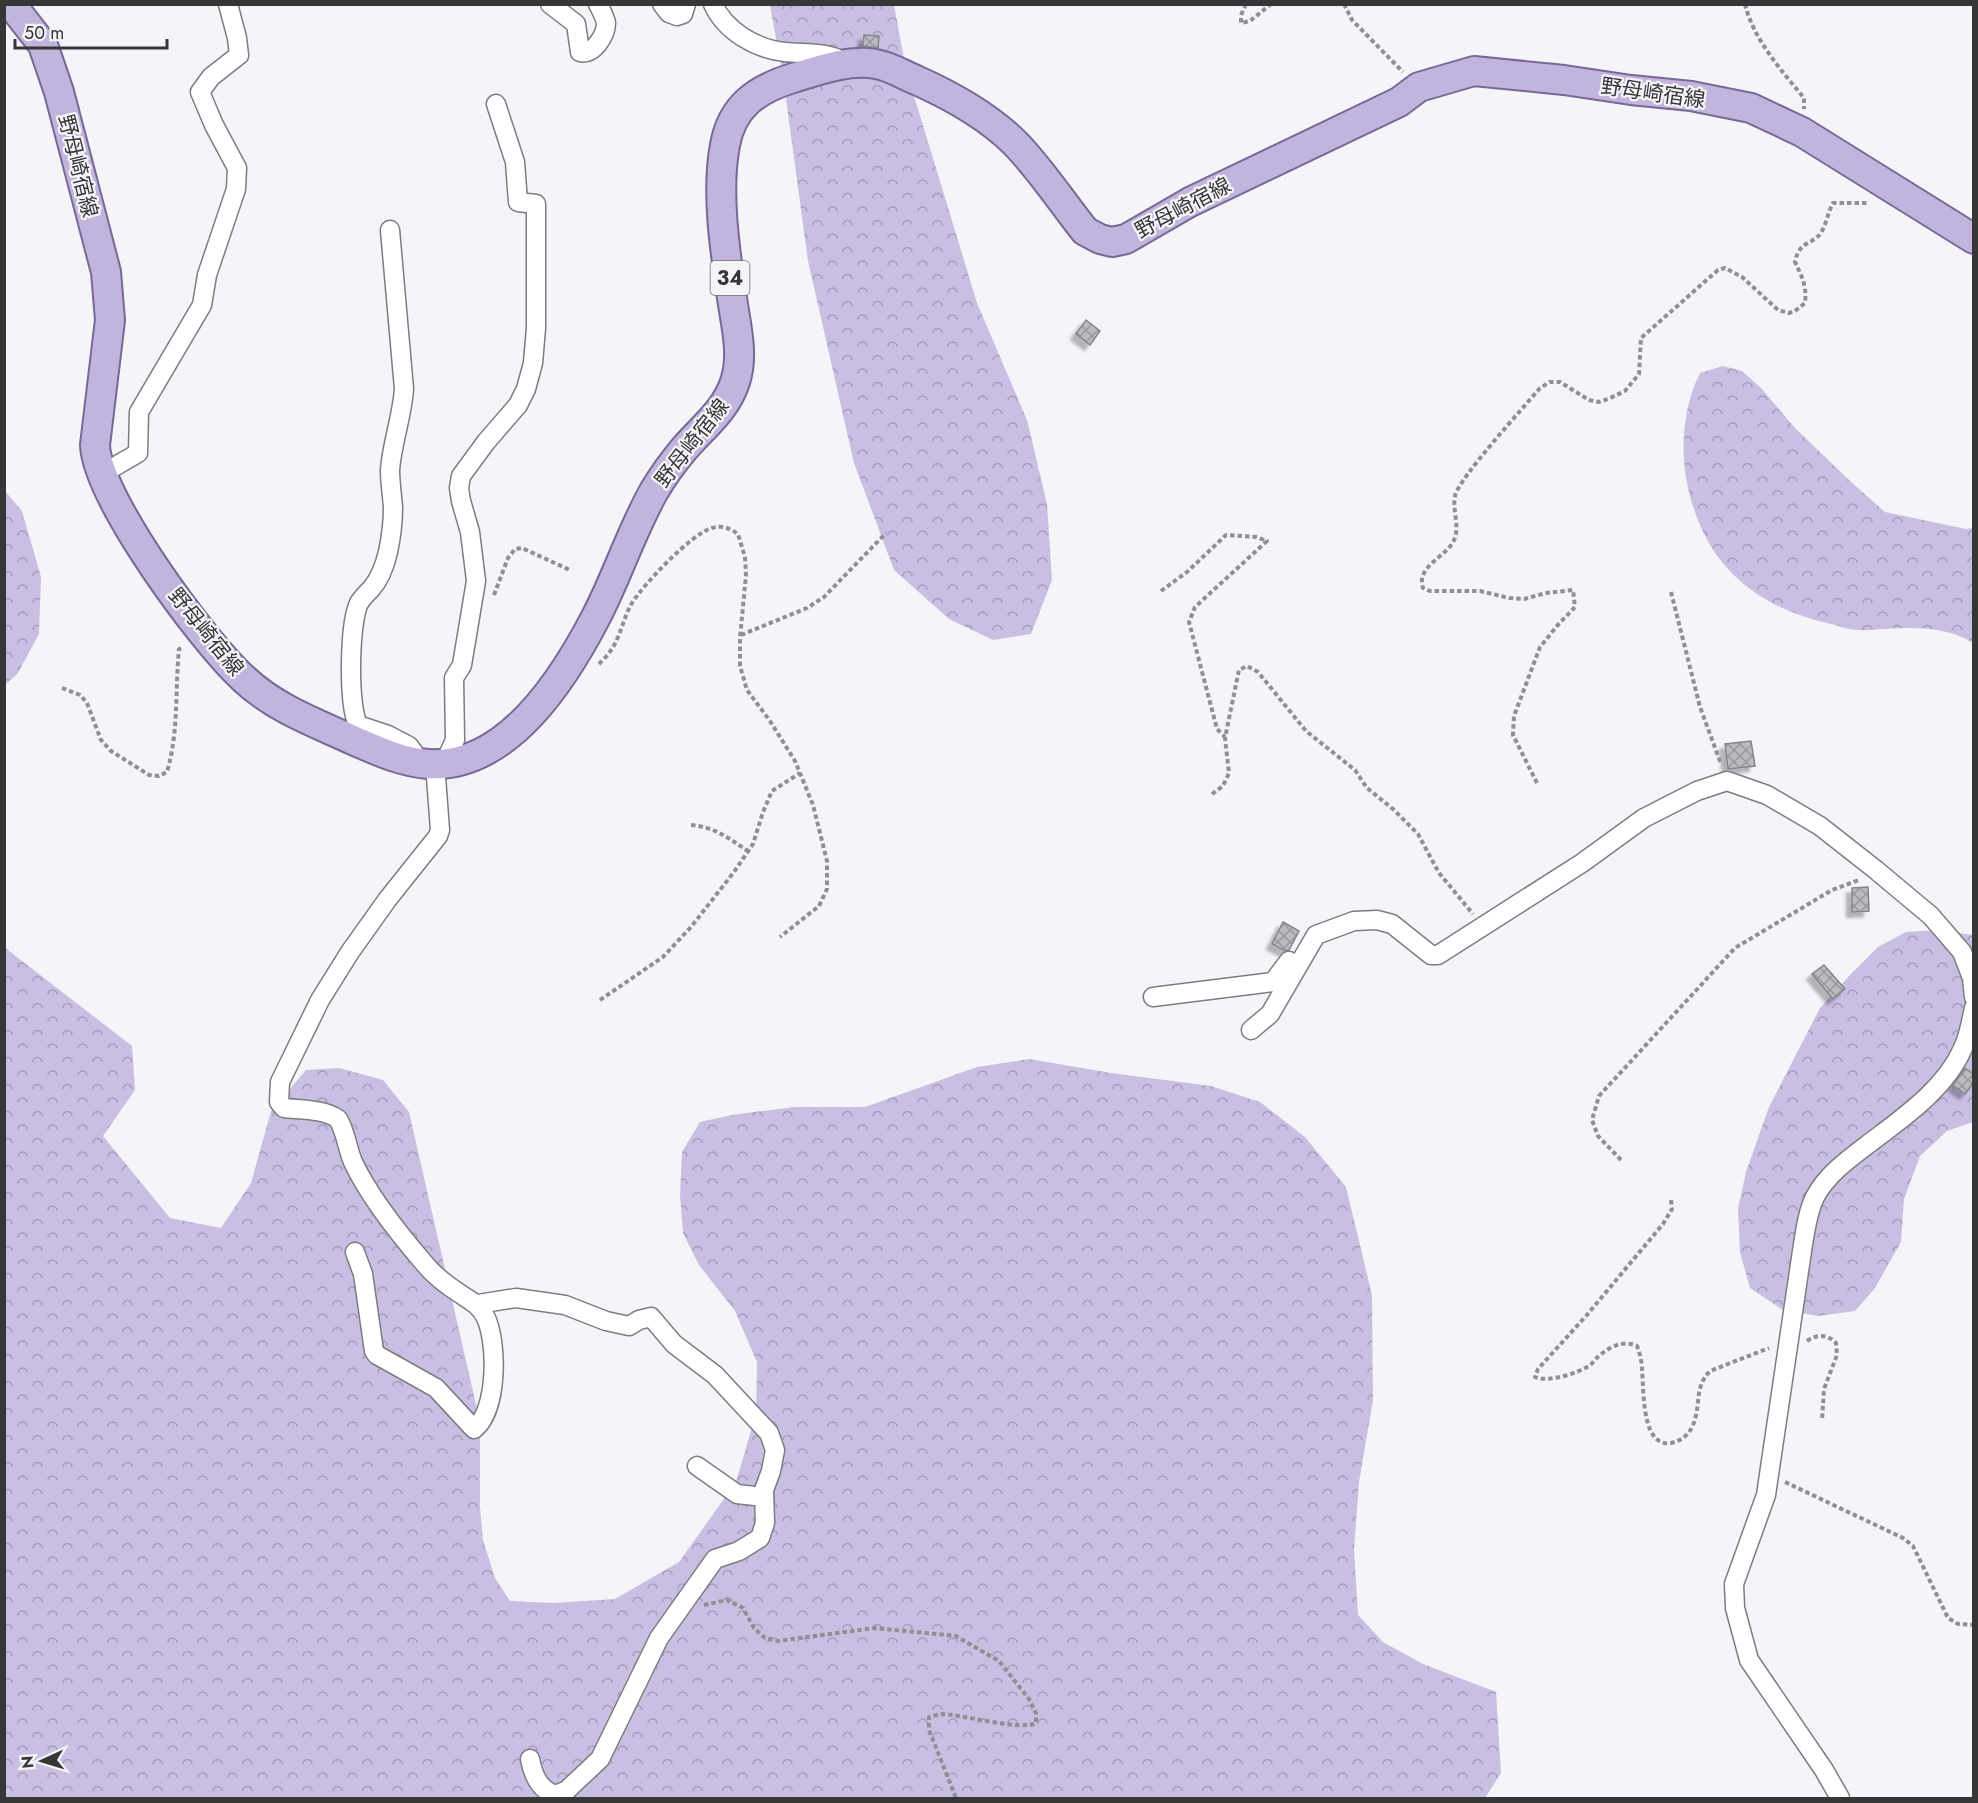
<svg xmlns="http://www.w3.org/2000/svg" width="1978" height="1803" font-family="Jost,'Noto Sans JP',sans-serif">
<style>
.forest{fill:url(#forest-crowns)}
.building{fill:url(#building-cross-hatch);stroke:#868589;stroke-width:1.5;filter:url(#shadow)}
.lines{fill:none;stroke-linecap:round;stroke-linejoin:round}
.street-casing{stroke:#7d7c80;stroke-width:21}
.primary-casing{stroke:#766995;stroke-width:32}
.path{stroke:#908f92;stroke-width:4;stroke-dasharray:4.5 3;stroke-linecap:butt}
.street{stroke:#fff;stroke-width:18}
.primary{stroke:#c2b5dd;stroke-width:28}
.labels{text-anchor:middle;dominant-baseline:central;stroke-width:4.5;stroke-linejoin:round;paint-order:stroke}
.shield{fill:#f5f4f9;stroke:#6f6f71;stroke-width:1.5}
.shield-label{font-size:20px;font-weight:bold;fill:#363637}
.street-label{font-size:21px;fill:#363637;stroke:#f5f4f9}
</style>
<defs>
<pattern id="forest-crowns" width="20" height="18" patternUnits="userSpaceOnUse" patternTransform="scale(1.5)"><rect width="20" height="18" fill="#c9bfe3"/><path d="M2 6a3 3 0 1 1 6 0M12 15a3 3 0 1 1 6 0" fill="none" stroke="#a49cb9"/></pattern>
<pattern id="building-cross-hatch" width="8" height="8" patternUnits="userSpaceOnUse" patternTransform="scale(1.5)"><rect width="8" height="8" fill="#bbbabe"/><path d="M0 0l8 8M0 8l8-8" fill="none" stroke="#99989b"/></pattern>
<filter id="shadow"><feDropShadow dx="-5.5" dy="5.5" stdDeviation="1.5" flood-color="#0004"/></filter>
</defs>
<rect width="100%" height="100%" fill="#f5f4f9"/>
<g class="forest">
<polygon points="770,5 894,5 906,70 936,168 977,303 1027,420 1047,504 1052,580 1031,634 993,640 949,619 894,570 854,463 808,261 783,77"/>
<path d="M1723,366L1742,371L1761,388L1795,428L1849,480L1885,512L1966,529L1973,528V643C1947,627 1916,627 1885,629C1876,629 1867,631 1858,630C1849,630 1840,626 1831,624C1764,609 1714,574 1693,506C1679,464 1680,413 1700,373Z"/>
<polygon points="5,491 22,511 41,577 39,634 18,673 5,685"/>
<polygon points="1937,930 1973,935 1973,1122 1947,1131 1920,1156 1904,1199 1901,1242 1875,1288 1855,1311 1818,1316 1783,1310 1750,1288 1740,1252 1738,1209 1746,1172 1769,1107 1820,1008 1850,975 1878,947 1906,932"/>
<polygon points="4,947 132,1046 135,1090 103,1136 170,1218 221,1228 251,1183 271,1111 306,1070 339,1068 383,1080 409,1112 480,1422 480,1507 483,1540 495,1578 510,1601 553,1603 615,1599 679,1562 736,1482 756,1414 757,1362 735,1311 699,1265 683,1233 680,1195 682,1152 700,1122 732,1115 794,1107 865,1107 977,1067 1029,1059 1111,1073 1211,1086 1260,1102 1305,1137 1346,1187 1372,1295 1373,1400 1359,1482 1354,1549 1358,1615 1383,1642 1423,1664 1496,1692 1501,1773 1485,1798 5,1798"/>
</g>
<g class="building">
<polygon points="864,35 879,36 878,48 863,46"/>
<polygon points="1086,320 1100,331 1090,345 1076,334"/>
<polygon points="1751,741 1755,766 1728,769 1725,744"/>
<polygon points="1868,887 1869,911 1852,912 1852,888"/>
<polygon points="1283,922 1299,931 1289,950 1285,951 1272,944"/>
<polygon points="1824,965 1845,989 1833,999 1812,974"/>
<polygon points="1965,1068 1974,1075 1974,1082 1965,1094 1953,1085"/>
</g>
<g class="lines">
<g class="street-casing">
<g id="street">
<path d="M550,4L576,24L580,52C593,56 606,35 606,23C605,17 601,10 598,4"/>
<polyline points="662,4 669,13 677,16 683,14 686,4"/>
<path d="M713,4C725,31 756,49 785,52C805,54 827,51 844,62"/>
<path d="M390,230L404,389C402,417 392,443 390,470C390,482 392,495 393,507C393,521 391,538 388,552C385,565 379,580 371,589C366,594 362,598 359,603C349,624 348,705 358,725L388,735L409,746L422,764"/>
<polyline points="102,474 138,453 139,412 202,305 207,275 236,189 237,168 214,125 200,92 211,77 239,55 237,38 228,4"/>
<polyline points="444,764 455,740 454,678 462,665 476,581 470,532 461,501 459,488 461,476 486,442 518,405 526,389 533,363 536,328 536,204 518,202 515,162 496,104"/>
<polyline points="1153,997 1273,982 1289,961"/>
<polyline points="1251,1030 1270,1014 1316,935 1354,921 1377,920 1392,924 1431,955 1438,955 1582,863 1644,818 1697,791 1727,781 1767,795 1820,826 1876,870 1931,916 1962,952 1972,978 1974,997"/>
<path d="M355,1252L363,1274L374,1351L377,1355L436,1388L474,1429C498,1411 498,1341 485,1316C479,1305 472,1302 462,1295C448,1286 434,1276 424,1263C399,1234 369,1196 353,1162C347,1148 346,1132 338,1119C324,1109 301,1110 284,1108L279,1102L280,1082L320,1000L350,952L387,900L438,836L440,830L435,764"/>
<path d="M478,1304L516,1298L565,1305L606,1321L629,1326L639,1320L651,1317L674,1344L715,1375L769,1433L775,1450L771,1471L764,1490L765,1523L760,1538L739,1551L715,1559L659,1638L600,1759L567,1790L556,1795C539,1790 533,1775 530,1759"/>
<polyline points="697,1466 737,1494 764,1497"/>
<path d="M1840,1798L1824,1770L1749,1660L1735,1608L1734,1584L1766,1495L1802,1251C1805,1233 1807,1213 1815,1197C1827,1174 1850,1158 1871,1142C1904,1117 1946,1088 1963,1048C1969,1036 1971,1021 1974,1008"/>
</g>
</g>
<g class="primary-casing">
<path id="primary" d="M11,4L43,45L59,92L106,272L110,320L95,445C97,498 203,642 244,679C276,709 316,723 355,741C378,751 402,762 428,764C508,769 565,677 597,615C618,574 632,530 654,491C663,476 673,462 684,449C702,428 726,410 735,382C744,355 736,326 732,298C725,251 716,192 725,145C732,106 757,89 793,78C819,70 849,59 876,64C889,66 904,75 916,80C952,96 988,116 1016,144C1041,170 1062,202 1085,231L1100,239L1112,242L1126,239L1190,202L1399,102L1419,87L1474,71L1564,80L1631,90L1691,96L1751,108L1802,132L1974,239"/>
</g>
<g class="path">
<polyline points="1246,4 1241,15 1241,23 1250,21 1271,4"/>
<polyline points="1344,4 1352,20 1403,72"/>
<path d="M1745,4C1753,39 1782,71 1804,98V109"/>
<polyline points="1161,591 1187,572 1226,535 1256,537 1267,541 1195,607 1189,622 1217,729 1225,737"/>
<polyline points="1671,592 1700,707 1721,764"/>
<polyline points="494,595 508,558 515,549 522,548 570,570"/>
<polyline points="741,635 807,608 824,597 886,533"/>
<path d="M599,664C603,660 608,655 611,650C621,636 623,618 632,603C644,584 691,534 712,528C722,525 730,528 738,534L745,557L746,575L740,638V666L747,690L770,721L795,761L813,805L827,861V889L819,906L780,937"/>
<path d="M62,688L80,695L87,703L101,740L111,751L149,775L159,776L167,772C179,731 175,690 179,649L183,647"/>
<path d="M1537,783L1513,735L1514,716L1540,647L1557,626L1575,607L1573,590L1546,593L1524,599L1509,598L1480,591H1430L1423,588C1416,567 1444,558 1453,542C1461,528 1452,511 1455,496C1458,479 1525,406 1540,388L1550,382H1560L1589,400L1599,402L1608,399L1625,391L1639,374L1641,338L1718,270L1725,268L1742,277L1778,310L1789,313L1795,311L1805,303C1807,286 1802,277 1795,262C1800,238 1814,246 1822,231C1827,222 1828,212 1833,203H1869"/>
<polyline points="1212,794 1223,786 1229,773 1225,738 1239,670 1247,666 1258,672 1306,731 1355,770 1367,788 1393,809 1418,834 1439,873 1473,914"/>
<path d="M691,825C715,827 728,838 748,851"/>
<polyline points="600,1000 663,957 691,927 734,872 753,844 763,812 772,791 800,773"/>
<polyline points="1621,1160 1598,1136 1592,1120 1599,1096 1735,948 1832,890 1859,880"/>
<path d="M1671,1200L1672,1209L1663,1224L1586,1316L1538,1369L1535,1377C1548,1383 1577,1373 1589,1366C1593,1363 1595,1359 1599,1356C1610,1346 1624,1340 1637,1346C1639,1351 1640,1355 1641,1360C1645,1379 1638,1448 1671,1443C1680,1441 1688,1436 1692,1427C1702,1407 1693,1388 1710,1371L1769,1348"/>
<path d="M1807,1341C1817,1334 1827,1334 1836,1343L1837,1355L1824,1389L1822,1420"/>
<polyline points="1785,1482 1903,1538 1913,1546 1948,1618 1958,1624 1974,1625"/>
<path d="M704,1605L727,1600L743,1608L754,1628L765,1638L778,1641L875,1628L956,1636L999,1661L1029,1699L1036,1713V1723C1022,1731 963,1715 943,1714C939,1714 934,1716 929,1717V1730L956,1798"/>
</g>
<use href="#street" class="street"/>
<use href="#primary" class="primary"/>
</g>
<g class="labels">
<rect class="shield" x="710.5" y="261" width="39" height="34" rx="4.5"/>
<g class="shield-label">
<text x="730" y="278">34</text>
</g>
<g class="street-label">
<text transform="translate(1653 93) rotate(8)">野母崎宿線</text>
<text transform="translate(78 166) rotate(76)">野母崎宿線</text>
<text transform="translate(1183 208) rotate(-28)">野母崎宿線</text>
<text transform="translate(692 443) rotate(-52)">野母崎宿線</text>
<text transform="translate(206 632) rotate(51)">野母崎宿線</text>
</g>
</g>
<rect width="1978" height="1803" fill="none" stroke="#363637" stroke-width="12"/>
<g transform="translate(42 1761) rotate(266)" stroke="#f5f4f9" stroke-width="4.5" paint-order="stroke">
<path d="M0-4.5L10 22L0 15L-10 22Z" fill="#363637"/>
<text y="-9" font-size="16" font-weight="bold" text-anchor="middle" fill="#363637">N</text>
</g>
<path d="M15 39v9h152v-9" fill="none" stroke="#363637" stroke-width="3"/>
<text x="24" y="39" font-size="18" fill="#363637" stroke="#f5f4f9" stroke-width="4.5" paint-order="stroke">50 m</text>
</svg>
